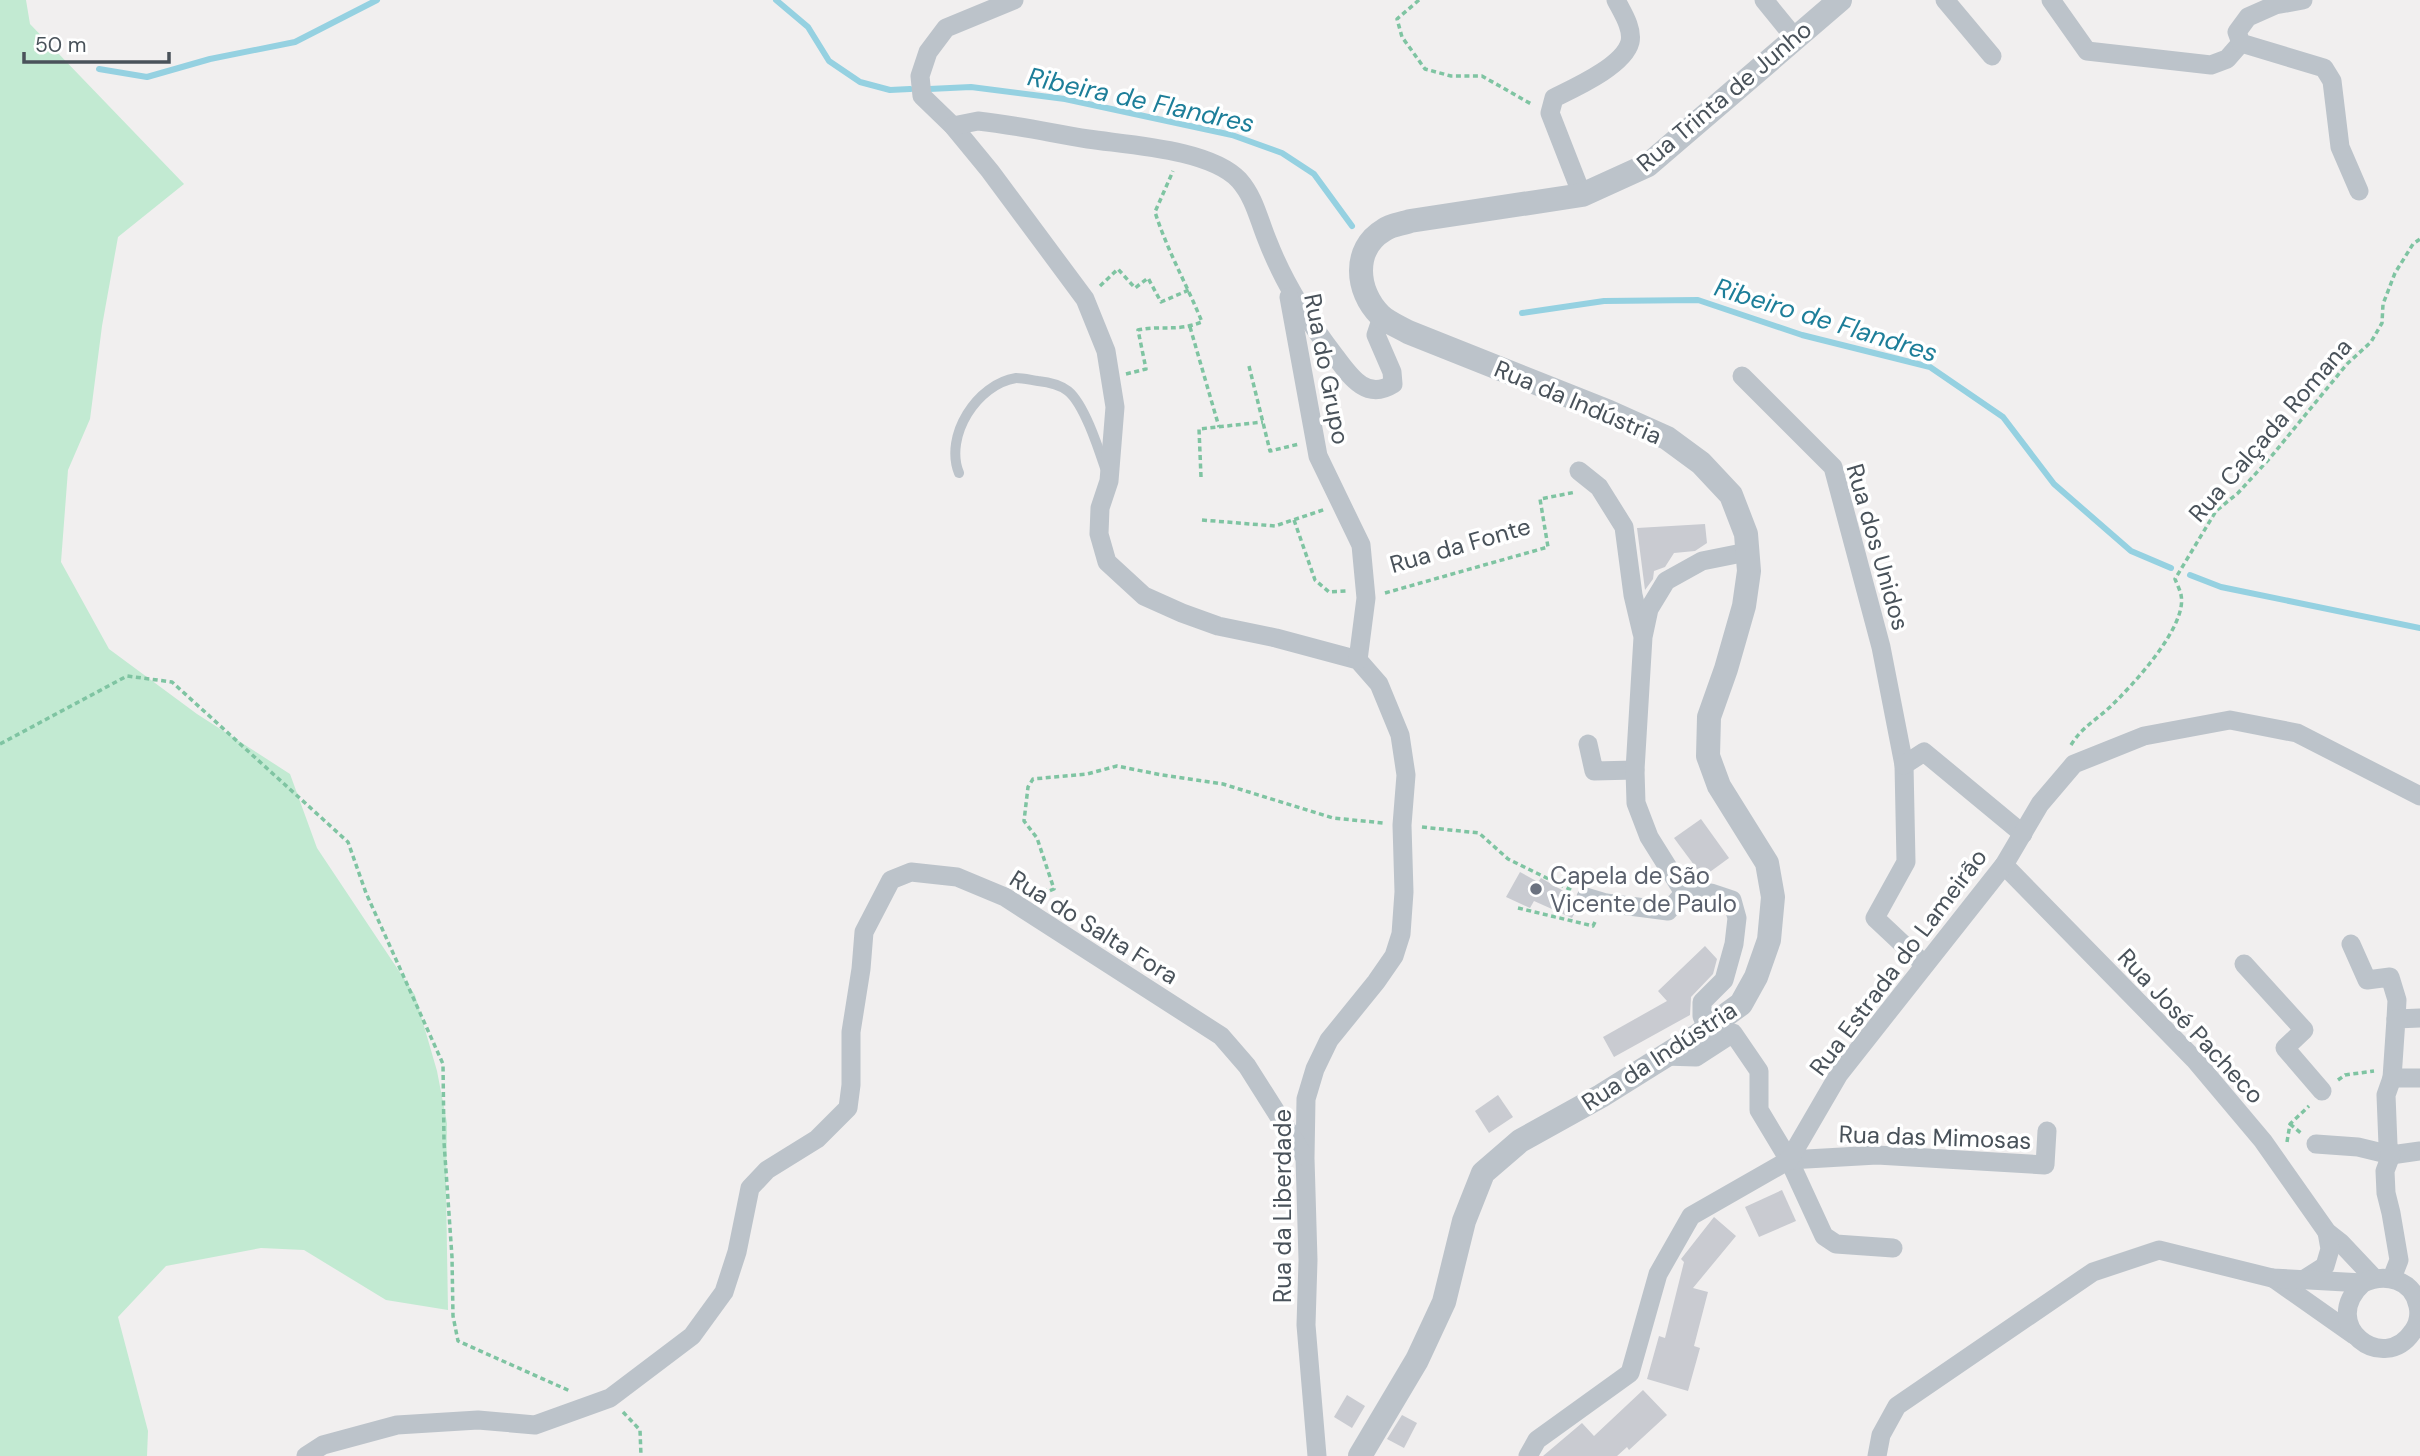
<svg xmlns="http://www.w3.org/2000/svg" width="2420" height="1456" font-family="'DM Sans',sans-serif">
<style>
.green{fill:#c2ead2}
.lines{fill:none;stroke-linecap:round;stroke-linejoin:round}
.stream{stroke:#95d1e1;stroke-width:6}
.building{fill:#c9cbd1}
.path{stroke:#7fc4a2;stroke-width:3.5;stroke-dasharray:5 3.5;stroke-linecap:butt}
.service{stroke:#bcc3ca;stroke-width:10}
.minor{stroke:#bcc3ca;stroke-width:19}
.tertiary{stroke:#bcc3ca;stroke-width:24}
.worship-dot{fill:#6b7280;stroke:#fff;stroke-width:2.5}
.labels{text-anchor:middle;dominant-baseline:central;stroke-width:7;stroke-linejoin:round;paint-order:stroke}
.street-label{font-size:24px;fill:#49525a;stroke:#fff}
.worship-label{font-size:24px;fill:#5b616d;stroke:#fff;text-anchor:start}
.water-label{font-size:26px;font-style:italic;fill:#1d7e99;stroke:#fff}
</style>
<rect width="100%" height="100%" fill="#f1efef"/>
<polygon class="green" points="0,0 26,0 30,24 184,184 118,237 102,326 90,419 68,470 61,562 109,649 197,714 290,774 317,848 415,995 437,1071 447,1123 446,1189 448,1310 386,1300 304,1250 261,1248 166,1266 118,1317 148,1431 147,1456 0,1456"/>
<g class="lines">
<g class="stream">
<polyline points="776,0 808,27 829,61 860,82 890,90 910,89"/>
<polyline points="99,69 147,77 210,59 295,42 377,0"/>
<polyline points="929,89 971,87 1065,99 1232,135 1282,153 1314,174 1352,226"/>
<polyline points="1522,313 1604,301 1698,300 1802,335 1930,367 2003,417 2054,484 2131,551 2171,568"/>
<polyline points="2190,575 2221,587 2420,628"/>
</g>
</g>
<g class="building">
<polygon points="1705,524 1707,543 1695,551 1674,553 1665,567 1654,571 1653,579 1645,590 1637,528"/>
<polygon points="1701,819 1729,858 1703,877 1674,838"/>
<polygon points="1520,872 1538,882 1541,878 1574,897 1578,906 1572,918 1534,901 1530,908 1506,897"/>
<polygon points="1705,946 1717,959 1713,974 1691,997 1690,1015 1614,1057 1603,1037 1667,1001 1658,991"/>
<polygon points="1498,1095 1513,1117 1489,1133 1475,1111"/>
<polygon points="1782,1190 1796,1221 1759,1237 1745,1207"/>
<polygon points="1714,1217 1736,1236 1693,1288 1708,1292 1694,1346 1700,1348 1688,1391 1647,1379 1659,1336 1665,1338 1684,1262 1681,1259"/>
<polygon points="1643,1390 1667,1415 1629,1450 1627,1447 1617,1456 1543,1456 1582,1423 1594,1436"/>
<polygon points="1347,1395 1365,1406 1352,1428 1334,1417"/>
<polygon points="1402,1415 1417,1423 1404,1448 1387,1439"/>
</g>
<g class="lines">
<g class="path">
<polyline points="1419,0 1397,19 1402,37 1425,69 1451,76 1482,76 1533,105"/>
<polyline points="1100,286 1118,269 1135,288 1148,278 1161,302 1189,290"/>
<polyline points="1190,327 1219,427"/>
<polyline points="1249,366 1270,451 1299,444"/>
<path d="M1126,374L1146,369L1138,330C1163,325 1176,332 1202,322C1187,285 1167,250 1155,212L1173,171"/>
<polyline points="1201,477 1199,429 1263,422"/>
<polyline points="1202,520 1275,526 1326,509"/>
<polyline points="1294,520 1315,580 1329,592 1346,591"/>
<polyline points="1385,593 1548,547 1540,499 1576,492"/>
<polyline points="0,744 127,676 172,682 348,842 366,893 443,1064 444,1142 452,1257 453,1316 458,1341 570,1391"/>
<path d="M2071,745C2081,728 2096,720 2110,707C2132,686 2188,626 2181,595C2180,590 2177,584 2175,579L2216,511L2238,493L2270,458L2347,364L2371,342L2382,323L2383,304L2395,273L2413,244L2420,239"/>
<polyline points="1422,827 1479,833 1508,859 1571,890"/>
<polyline points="1025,886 1049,891 1054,889 1037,838 1024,821 1028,787 1033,779 1087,774 1117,766 1162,775 1223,784 1333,818 1383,823"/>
<polyline points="1518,908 1593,926 1596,920"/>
<polyline points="2338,1080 2345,1075 2374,1071"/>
<polyline points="2290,1124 2302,1134"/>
<polyline points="2287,1142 2290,1124 2309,1106"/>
<polyline points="623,1412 640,1430 641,1456"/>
</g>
<path class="service" d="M959,473C944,436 977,384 1016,378C1023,378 1031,380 1038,381C1048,382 1059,384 1068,391C1084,404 1098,447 1105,468"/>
<g class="minor">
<polyline points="1014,0 946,28 928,52 920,76 922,96 953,126 990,171 1085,299 1106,351 1115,407 1109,481 1100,508 1099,534 1107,562 1144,596 1182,613 1218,626 1276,638 1358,660 1379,684 1400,735 1406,775 1402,825 1404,892 1401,934 1394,956 1376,982 1329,1040 1315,1069 1306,1099 1305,1158 1308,1260 1306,1325 1317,1456"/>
<polyline points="1764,0 1795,38"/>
<polyline points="1945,0 1992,56"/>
<polyline points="2051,0 2087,51 2211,65 2227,59 2241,43"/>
<polyline points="2303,0 2275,5 2248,17 2237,32 2241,43 2324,68 2332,81 2340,147 2359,191"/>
<path d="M953,126L978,121C1015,125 1051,133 1088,139C1128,145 1210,149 1239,180C1255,198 1259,221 1268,242C1284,283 1308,321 1335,356C1350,376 1366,401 1393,384L1392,372L1376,335L1382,317"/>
<path d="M1582,195L1550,113L1554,98C1574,88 1624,66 1630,42C1633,28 1622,12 1616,0"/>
<polyline points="1289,297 1318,456 1361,545 1366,598 1358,660"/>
<polyline points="1742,376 1833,467 1881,647 1904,765 1906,862 1875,918 1924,964"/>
<polyline points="1579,471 1599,487 1624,527 1633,595 1642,633"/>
<polyline points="1588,744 1594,771 1635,770"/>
<polyline points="1904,765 1924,752 2023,834"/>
<polyline points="2004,865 2194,1059 2263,1141 2327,1232 2341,1243 2374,1278"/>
<polyline points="1684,893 1649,837 1636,803 1635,770 1643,637 1649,609 1666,581 1702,561 1747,552"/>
<polyline points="1684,893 1711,893 1732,900 1737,918 1734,944 1724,980 1702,1002 1702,1016 1707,1028"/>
<polyline points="1586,897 1606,903 1668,911 1684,893"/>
<polyline points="2351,944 2367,980 2390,977 2397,1000 2396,1019"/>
<polyline points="2244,964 2304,1030 2285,1048 2322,1091"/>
<polyline points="2420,1018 2396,1019 2392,1078 2420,1078"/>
<polyline points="1664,1056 1696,1057 1733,1033 1759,1071 1759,1110 1789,1160 1824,1236 1836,1244 1893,1248"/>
<polyline points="2316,1144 2358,1147 2391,1155 2420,1151"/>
<polyline points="1789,1160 1877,1155 2045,1165 2047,1131"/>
<polyline points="2273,1278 2354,1335"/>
<polyline points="2392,1278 2399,1260 2391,1213 2386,1193 2385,1171 2391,1155 2388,1145 2386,1095 2392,1078"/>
<polyline points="2303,1280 2325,1266 2330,1249 2327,1232"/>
<polyline points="306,1456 323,1445 397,1425 478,1420 535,1425 610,1398 692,1336 724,1292 737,1252 750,1188 767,1170 817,1139 848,1108 851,1085 851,1032 861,969 864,932 891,880 911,872 957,877 1005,897 1221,1036 1247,1066 1304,1156"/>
<polyline points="1528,1456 1537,1440 1630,1373 1658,1274 1691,1216 1789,1160 1839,1074 2004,865 2040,804 2074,764 2144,736 2230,720 2297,733 2420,796"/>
<path d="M1877,1456L1881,1435L1897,1406L2093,1272L2159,1250L2272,1278L2363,1283C2385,1273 2413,1279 2418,1306C2420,1315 2418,1324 2413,1331C2384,1376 2317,1325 2363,1283"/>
</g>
<path class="tertiary" d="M1360,1456L1417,1360L1444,1302L1464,1221L1483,1173L1520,1141L1601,1096L1697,1036L1741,1004L1756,977L1769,940L1773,897L1767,863L1719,786L1708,756L1709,717L1726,669L1744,606L1749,571L1746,534L1731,495L1701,463L1667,438L1609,412L1408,332C1399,327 1387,322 1380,315C1356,291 1352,249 1384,230C1391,225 1402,224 1410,221L1582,195L1648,165L1840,0"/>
</g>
<circle class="worship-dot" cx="1536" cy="889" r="7"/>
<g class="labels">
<g class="street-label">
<text transform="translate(1724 96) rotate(-40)">Rua Trinta de Junho</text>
<text transform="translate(1327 369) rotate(79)">Rua do Grupo</text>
<text transform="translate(1578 402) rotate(23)">Rua da Indústria</text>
<text transform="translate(2270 430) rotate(-49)">Rua Calçada Romana</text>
<text transform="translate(1460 545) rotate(-16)">Rua da Fonte</text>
<text transform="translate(1878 547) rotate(74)">Rua dos Unidos</text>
<text transform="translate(1094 927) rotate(32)">Rua do Salta Fora</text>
<text transform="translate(1898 962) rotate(-53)">Rua Estrada do Lameirão</text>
<text transform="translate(2191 1026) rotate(47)">Rua José Pacheco</text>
<text transform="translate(1659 1056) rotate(-33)">Rua da Indústria</text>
<text transform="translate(1935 1137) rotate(2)">Rua das Mimosas</text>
<text transform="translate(1282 1206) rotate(-90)">Rua da Liberdade</text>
</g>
<g class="worship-label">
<text x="1550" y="875">Capela de São<tspan x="1550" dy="28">Vicente de Paulo</tspan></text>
</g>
<g class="water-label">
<text transform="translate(1141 100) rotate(12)">Ribeira de Flandres</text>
<text transform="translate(1826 320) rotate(17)">Ribeiro de Flandres</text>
</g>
</g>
<path d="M24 52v10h145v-10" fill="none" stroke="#49525a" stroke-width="3.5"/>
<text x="35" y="52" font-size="21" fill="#49525a" stroke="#ffffff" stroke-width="5" paint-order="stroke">50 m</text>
</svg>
